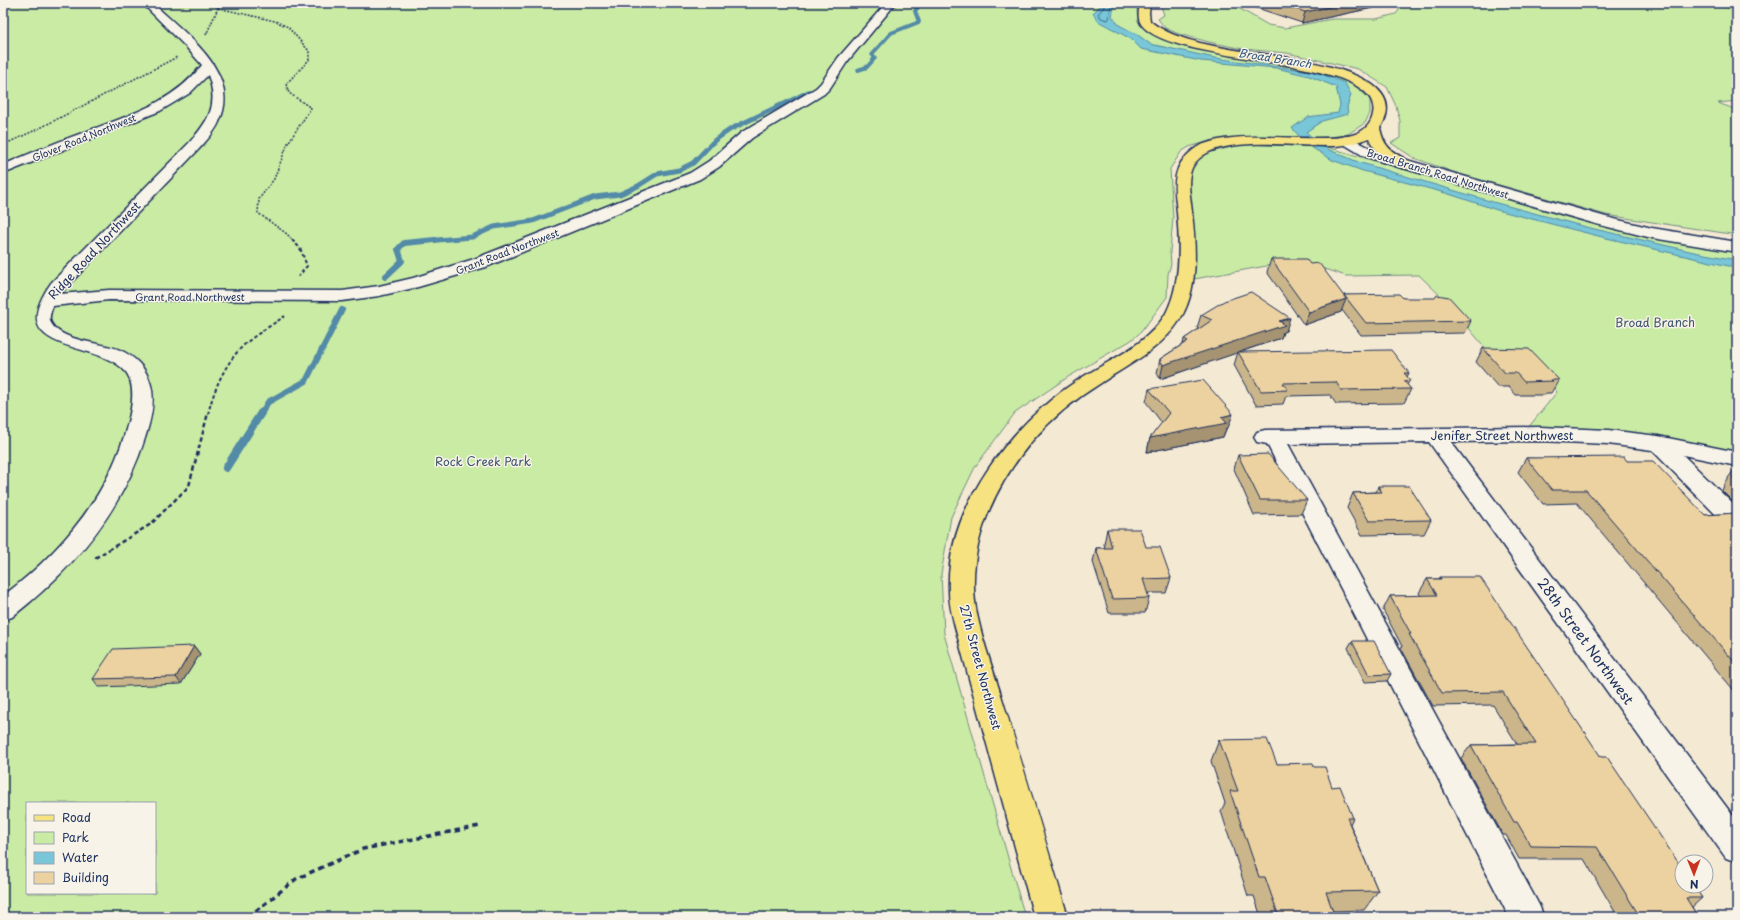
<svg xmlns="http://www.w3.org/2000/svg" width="1740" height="920" font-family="'Playpen Sans',sans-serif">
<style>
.green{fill:#c9eba4;stroke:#728d81;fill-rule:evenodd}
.water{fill:#78c6d7;stroke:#538aa7}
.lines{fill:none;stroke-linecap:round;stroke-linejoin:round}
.shore{stroke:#406b8e;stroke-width:1}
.stream-far3{stroke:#538aa7;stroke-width:4}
.stream-far2{stroke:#538aa7;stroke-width:5}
.stream-far1{stroke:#538aa7;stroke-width:6}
.stream{stroke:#538aa7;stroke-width:8}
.minor-casing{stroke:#1b2f5e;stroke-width:3}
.major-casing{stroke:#1b2f5e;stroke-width:3}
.path-far3{stroke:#1b2f5e;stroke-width:1.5;stroke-dasharray:2 1.5;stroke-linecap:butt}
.path-far2{stroke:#1b2f5e;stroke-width:2;stroke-dasharray:3.5 2.5;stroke-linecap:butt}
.path-far1{stroke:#1b2f5e;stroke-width:2.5;stroke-dasharray:4.5 3;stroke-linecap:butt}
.path{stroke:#1b2f5e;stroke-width:3.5;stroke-dasharray:5.5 4;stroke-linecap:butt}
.minor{fill:#f7f3e8;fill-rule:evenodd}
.major{fill:#f7e281;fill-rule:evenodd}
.wall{fill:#cbb58a;stroke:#1b2f5e}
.shaded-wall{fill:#a59371;stroke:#1b2f5e}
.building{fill:#ecd2a1;stroke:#1b2f5e}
.labels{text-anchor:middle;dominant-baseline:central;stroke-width:3;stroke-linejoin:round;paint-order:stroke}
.far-street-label{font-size:10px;fill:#1b2f5e;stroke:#f7f3e8}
.far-water-label{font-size:11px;font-style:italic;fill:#32557c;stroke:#f7f3e8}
.street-label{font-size:12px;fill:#1b2f5e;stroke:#f7f3e8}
.park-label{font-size:12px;fill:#3e556c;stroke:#f7f3e8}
.near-street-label{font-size:14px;fill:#1b2f5e;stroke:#f7f3e8}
</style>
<rect width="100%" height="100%" fill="#f4e9d3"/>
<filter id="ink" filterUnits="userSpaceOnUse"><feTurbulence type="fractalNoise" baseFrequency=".025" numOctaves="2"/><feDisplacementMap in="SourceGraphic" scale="8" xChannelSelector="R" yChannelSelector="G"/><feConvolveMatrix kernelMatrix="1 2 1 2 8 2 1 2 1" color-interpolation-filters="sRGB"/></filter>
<g filter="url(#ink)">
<g class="green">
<path d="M3,3H1139L1137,10L1138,21L1145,29L1177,42L1313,68L1347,79L1370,99V113L1365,123L1348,134L1327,138L1254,136L1217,139L1189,147L1181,152L1170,169L1173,218L1170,252L1171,264L1168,274L1167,297L1141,332L1130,341L1068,377L1015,413L975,467L951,517L941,574L944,634L1025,917H3ZM27,803H155V893H27Z"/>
<polygon points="1160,3 1230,3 1268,25 1285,28 1332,19 1376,19 1396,14 1404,3 1687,3 1737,9 1737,101 1718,103 1737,110 1737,235 1606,215 1453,172 1414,158 1391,143 1400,138 1400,121 1396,106 1387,87 1358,69 1287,53 1243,49 1209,42 1179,34 1165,28 1158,19 1164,15"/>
<polygon points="1245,144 1327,147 1577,220 1668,241 1737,251 1737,467 1701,453 1656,445 1519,439 1557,392 1527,352 1487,350 1447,302 1419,275 1346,276 1318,267 1272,265 1194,279 1191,230 1185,191 1191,168 1203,154"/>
</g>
<polygon class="water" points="1103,3 1115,3 1112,16 1119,25 1138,35 1150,44 1215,58 1316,72 1345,83 1351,95 1347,107 1348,114 1322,121 1306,132 1325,148 1358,162 1493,202 1586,227 1694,252 1737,260 1737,268 1602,237 1497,210 1449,194 1363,171 1332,160 1306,144 1292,128 1308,117 1338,113 1340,105 1336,87 1309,76 1276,68 1201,61 1141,49 1131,39 1098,21 1093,13"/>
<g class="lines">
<polyline class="shore" points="1104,3 1104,7 1098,14 1101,18 1107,20 1109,19 1111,3"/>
<g class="stream-far3">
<polyline points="858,70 867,67 875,58 872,54 891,33 919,22 915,11 921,3"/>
<polyline points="779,106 809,91"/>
</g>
<polyline class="stream-far2" points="426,241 472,237 494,227 533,221 595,197 620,194 638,186 657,174 679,170 693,163 715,140 731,129 781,105"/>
<g class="stream-far1">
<polyline points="385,277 402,261 398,249 404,243 435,240"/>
<polyline points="261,414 268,402 306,381 342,310"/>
</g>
<polyline class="stream" points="226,468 261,413"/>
<g class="minor-casing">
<g id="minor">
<path d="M142,3H153C183,33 243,72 219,122C215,132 206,141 199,149L60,294L109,290L342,291L379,286L413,278L474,259L690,173L709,161L742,132L816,88L821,83L838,58L886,3H896L847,62L830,88L824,94L752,138L719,167L700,179L486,267L418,287L379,296L342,301L109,300L53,306C51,311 48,318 51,323C61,342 102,342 120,350C134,356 146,368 150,382C156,399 151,419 146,435C123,511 73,569 12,617L3,620V596C62,551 110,495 128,422C132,407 136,386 126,372C100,339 0,356 51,283L189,143C209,120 219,105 208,75L190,93L160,111L3,174V165C31,153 59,141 88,131C130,115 174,102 202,65L187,48Z"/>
<polygon points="1726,3 1737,3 1737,6 1727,5"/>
<polygon points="1347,136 1372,149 1389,155 1606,217 1652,228 1737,242 1737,252 1652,238 1596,224 1379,161 1362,155 1342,143 1340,140 1342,137"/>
<polygon points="1540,427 1608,430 1658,436 1737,452 1737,466 1683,455 1737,508 1737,530 1729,528 1652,450 1608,444 1540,441 1451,442 1737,821 1737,862 1726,858 1429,442 1288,444 1539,905 1544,917 1509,917 1267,444 1257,442 1254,437 1257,432 1265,430"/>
</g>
</g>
<g class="major-casing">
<path id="major" d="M1140,3H1150L1149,13L1150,21C1165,33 1182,38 1200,43C1218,47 1238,51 1257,53C1287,58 1418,71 1380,128C1384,149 1394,153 1411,162L1413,165L1411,168C1395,172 1374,152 1369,138L1351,144L1336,146C1299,147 1256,139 1220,148C1209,151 1197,157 1192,168C1186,182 1191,198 1192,213C1196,247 1199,291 1179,321C1160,350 1129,364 1101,383C1075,399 1052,418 1032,441C998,482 972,534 974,588C974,619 992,665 1001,695C1024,769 1046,843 1068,917H1034L958,638C954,623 949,607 949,591C945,508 1012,423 1078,380C1107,361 1148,345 1166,313C1181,284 1180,244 1177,213C1176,200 1173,188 1176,175C1178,165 1185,156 1193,150C1202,143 1214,141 1224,139C1255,134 1288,139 1320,138C1330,138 1341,138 1352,135C1363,132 1371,125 1373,114C1385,54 1171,67 1141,24C1137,17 1139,10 1140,3Z"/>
</g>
<g class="path-far3">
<polyline points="214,3 218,8"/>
<polyline points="218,8 275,21 288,27 309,51 309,60 286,84 289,93 311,108 288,143 274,179 259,199 258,213 287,234 293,241"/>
<polyline points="206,35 218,8"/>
<polyline points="3,145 40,128 177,57"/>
</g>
<g class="path-far2">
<polyline points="292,240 300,248 307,266 298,277"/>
<path d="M208,414C214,389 225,363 244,345C256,334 272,325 285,316"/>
</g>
<polyline class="path-far1" points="95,558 151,524 189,486 208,413"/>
<polyline class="path" points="248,917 296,879 363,849 480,826"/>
<use href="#minor" class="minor"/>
<use href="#major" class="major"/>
</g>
<g class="wall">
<polygon points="1242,3 1378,3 1377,7 1302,23"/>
<polygon points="1271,259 1310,264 1344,296 1344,295 1403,298 1471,321 1465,333 1361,335 1342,310 1341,312 1304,325 1267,272"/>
<polygon points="1201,315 1286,331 1283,332 1281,338 1240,352 1409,373 1407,377 1410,380 1407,385 1411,389 1404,403 1336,404 1330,395 1286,396 1283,404 1256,405 1234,365 1238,352 1160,379 1157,373 1160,359 1183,344 1184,339 1199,329 1197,328"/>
<polygon points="1483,348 1559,380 1551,393 1546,393 1545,395 1516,395 1509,387 1498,387 1476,362"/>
<polygon points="1149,389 1228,428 1226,429 1223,437 1147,452 1150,438 1162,423 1146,402"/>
<polygon points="1238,455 1307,500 1301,514 1254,515 1234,469"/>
<polygon points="1526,458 1627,461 1705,515 1737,513 1737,694 1577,503 1543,504 1518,472"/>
<polygon points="1737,466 1737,506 1722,491 1724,485 1728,480 1728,478"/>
<polygon points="1378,486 1431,520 1424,534 1362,535 1347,508 1353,493 1376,492"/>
<polygon points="1107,529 1146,547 1171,578 1166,593 1148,593 1149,598 1145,613 1109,613 1093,562 1096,548 1105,548 1104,544"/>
<polygon points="1440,577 1601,757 1702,898 1692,907 1698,917 1618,917 1584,859 1519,859 1506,835 1503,835 1461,758 1471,745 1517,744 1493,705 1433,706 1401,648 1402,646 1383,610 1390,596 1421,596 1419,593 1427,579 1439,579"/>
<polygon points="1352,641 1391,674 1387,681 1365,682 1348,648"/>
<polygon points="194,646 200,654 181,684 99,687 93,679"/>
<polygon points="1219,740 1277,764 1314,767 1332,787 1353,818 1350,824 1378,891 1364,910 1333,911 1335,917 1261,917 1254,896 1248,896 1221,811 1225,803 1211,761"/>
</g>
<g class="shaded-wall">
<polygon points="1347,3 1378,3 1377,7 1302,23 1305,12"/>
<polygon points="1346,299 1341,312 1304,325 1309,312"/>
<polygon points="1290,318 1286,331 1283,332 1281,338 1160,379 1163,365"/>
<polygon points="1233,414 1228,428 1226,429 1223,437 1147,452 1150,438 1221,417"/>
<polygon points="194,646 200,654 181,684 176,677"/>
</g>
<g class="building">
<polygon points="1278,3 1347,3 1305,12"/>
<polygon points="1271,259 1306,259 1310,264 1319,263 1346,299 1309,312"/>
<polygon points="1251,292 1290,318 1279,321 1285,325 1163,365 1160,359 1188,341 1184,339 1212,320 1201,315 1224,301"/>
<polygon points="1399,294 1403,298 1435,298 1437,295 1449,297 1471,321 1366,323 1344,295"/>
<polygon points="1483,348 1529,349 1559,380 1551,380 1553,381 1524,382 1516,373 1505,373"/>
<polygon points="1391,350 1409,373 1404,373 1410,380 1404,381 1411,389 1341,390 1336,382 1283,383 1288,390 1261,391 1238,352"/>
<polygon points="1203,380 1233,414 1221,417 1227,423 1150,438 1169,413 1149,389"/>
<polygon points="1268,454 1307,500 1260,500 1238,455"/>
<polygon points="1624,457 1627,461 1653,461 1705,515 1737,513 1737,665 1586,490 1552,490 1526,458"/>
<polygon points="1735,471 1737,472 1737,482 1733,478"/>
<polygon points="1378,486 1409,486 1431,520 1369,521 1353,493 1382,492"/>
<polygon points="1107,529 1140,529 1146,547 1160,547 1171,578 1143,579 1149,598 1112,599 1096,548 1112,548"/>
<polygon points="1440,577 1480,577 1601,757 1607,757 1682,868 1682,886 1694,886 1702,898 1686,898 1698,917 1640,917 1597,847 1531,846 1517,822 1514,822 1471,745 1536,744 1503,692 1442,693 1409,634 1411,634 1390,596 1437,595 1427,579 1441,579"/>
<polygon points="1352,641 1374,641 1391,674 1369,675"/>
<polygon points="194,646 176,677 93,679 113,649"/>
<polygon points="1267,739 1277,764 1313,763 1314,767 1325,767 1332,787 1340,786 1353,818 1347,818 1378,891 1326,892 1335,917 1279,917 1265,877 1259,877 1230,791 1238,791 1219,740"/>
</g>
</g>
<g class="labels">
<g class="far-street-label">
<text transform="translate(84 137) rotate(-22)">Glover Road Northwest</text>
<text transform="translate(1438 173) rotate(17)">Broad Branch Road Northwest</text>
<text transform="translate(507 251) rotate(-21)">Grant Road Northwest</text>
<text x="190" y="296">Grant Road Northwest</text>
</g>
<g class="far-water-label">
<text transform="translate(1275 58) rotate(9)">Broad Branch</text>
</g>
<g class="street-label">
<text transform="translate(94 250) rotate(-47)">Ridge Road Northwest</text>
<text x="1502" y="435">Jenifer Street Northwest</text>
<text transform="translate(981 667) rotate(75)">27th Street Northwest</text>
</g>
<g class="park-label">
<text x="1655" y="322">Broad Branch</text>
<text x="483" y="461">Rock Creek Park</text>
</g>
<g class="near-street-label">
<text transform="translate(1586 641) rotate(54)">28th Street Northwest</text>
</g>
</g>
<rect width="1740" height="920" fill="none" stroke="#f7f3e8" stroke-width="16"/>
<rect x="8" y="8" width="1724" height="904" fill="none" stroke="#1b2f5e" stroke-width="1.5" filter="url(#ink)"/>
<rect x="26" y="802" width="130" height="92" fill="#f7f3e8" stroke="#9fa5b1"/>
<rect x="34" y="815" width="20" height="6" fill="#f7e281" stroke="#9fa5b1"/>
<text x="62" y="822" font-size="12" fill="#1b2f5e">Road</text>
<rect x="34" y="832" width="20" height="12" fill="#c9eba4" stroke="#9fa5b1"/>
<text x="62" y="842" font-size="12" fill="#1b2f5e">Park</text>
<rect x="34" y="852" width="20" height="12" fill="#78c6d7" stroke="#9fa5b1"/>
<text x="62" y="862" font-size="12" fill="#1b2f5e">Water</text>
<rect x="34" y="872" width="20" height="12" fill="#ecd2a1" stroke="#9fa5b1"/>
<text x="62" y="882" font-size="12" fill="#1b2f5e">Building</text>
<g transform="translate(1694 874) rotate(179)"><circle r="19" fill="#f7f3e8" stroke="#9fa5b1"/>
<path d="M0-3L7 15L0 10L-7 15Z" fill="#c8321e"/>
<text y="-6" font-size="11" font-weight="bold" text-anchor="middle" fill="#1b2f5e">N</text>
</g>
</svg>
